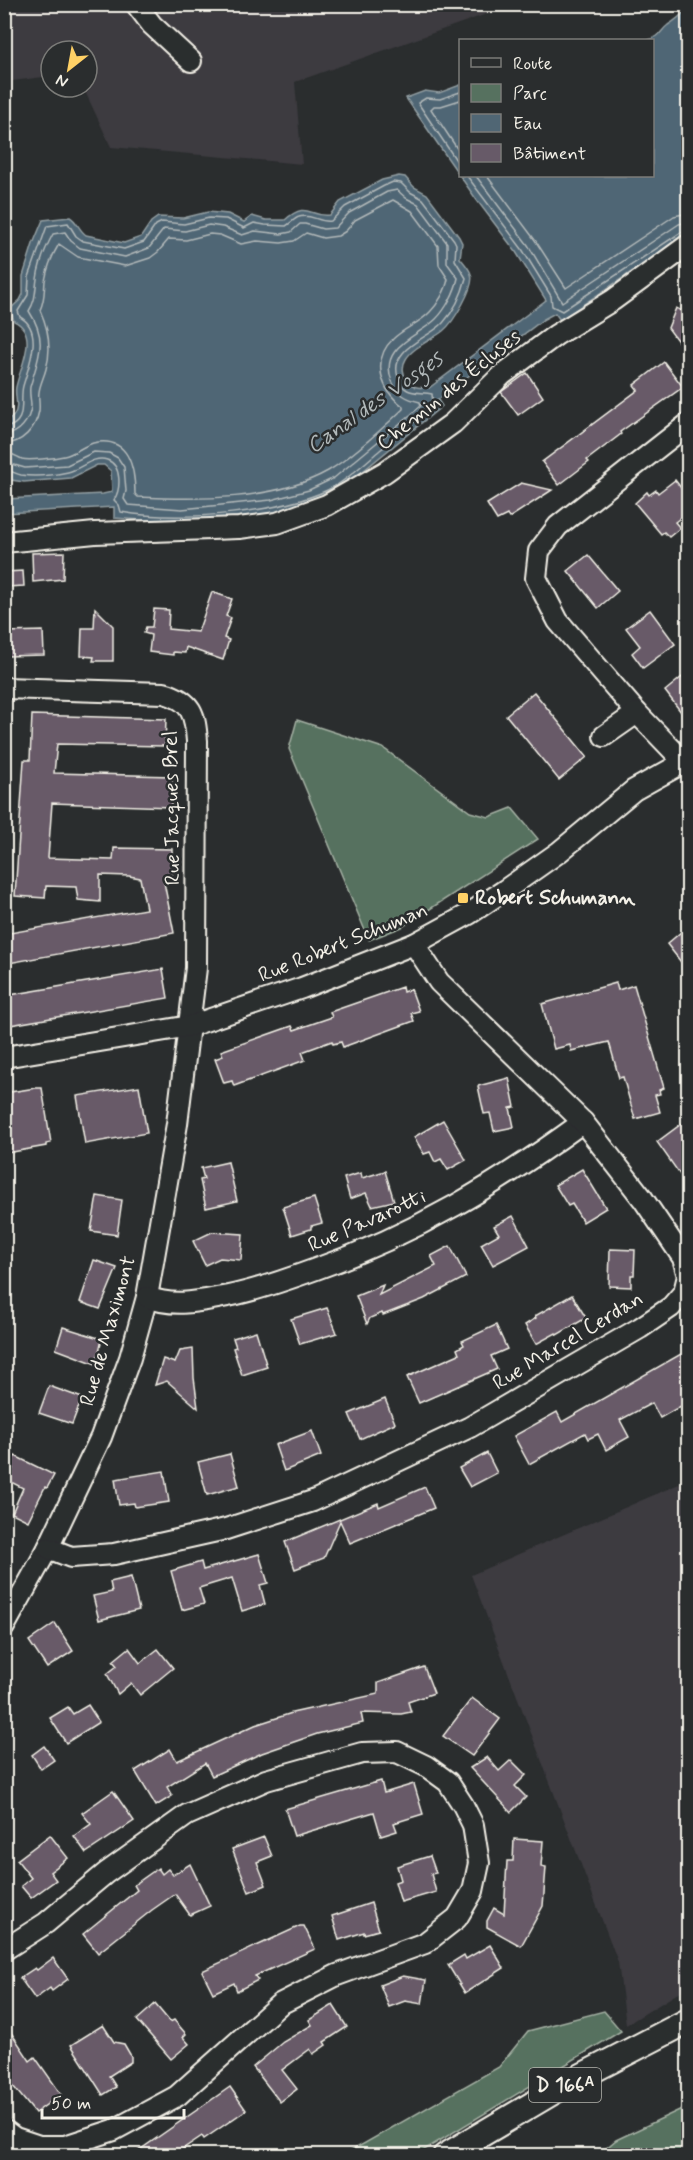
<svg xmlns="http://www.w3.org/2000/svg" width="693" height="2160" font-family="Mynerve,sans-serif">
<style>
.built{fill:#3c3a3f}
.green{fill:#56715f;stroke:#a5b1a4;stroke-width:1.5}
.water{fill:#506674;stroke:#929ea2;stroke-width:1.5}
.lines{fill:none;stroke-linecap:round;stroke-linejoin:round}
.shore{stroke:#b2b9ba;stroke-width:1.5}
.building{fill:#675a68;stroke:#f4f1e8;stroke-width:1.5}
.minor-casing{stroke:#f4f1e8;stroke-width:24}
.major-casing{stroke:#f4f1e8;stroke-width:28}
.minor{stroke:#2a2d2e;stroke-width:20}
.major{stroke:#2a2d2e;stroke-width:24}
.poi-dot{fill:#ffd166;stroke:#2a2d2e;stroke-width:2}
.labels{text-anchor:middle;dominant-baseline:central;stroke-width:5;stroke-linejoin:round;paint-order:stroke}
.shield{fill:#2a2d2e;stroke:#b7b6b0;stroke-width:1.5}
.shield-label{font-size:20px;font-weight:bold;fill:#f4f1e8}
.street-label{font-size:21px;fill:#f4f1e8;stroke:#2a2d2e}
.poi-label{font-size:21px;font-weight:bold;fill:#f4f1e8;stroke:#2a2d2e;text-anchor:start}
.water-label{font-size:22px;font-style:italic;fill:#b2b9ba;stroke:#2a2d2e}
</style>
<rect width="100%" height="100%" fill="#2a2d2e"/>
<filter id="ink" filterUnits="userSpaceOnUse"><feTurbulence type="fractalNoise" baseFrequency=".0167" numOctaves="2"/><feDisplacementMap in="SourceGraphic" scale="12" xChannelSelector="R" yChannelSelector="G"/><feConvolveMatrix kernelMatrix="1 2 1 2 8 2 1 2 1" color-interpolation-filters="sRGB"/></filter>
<g filter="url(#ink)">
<g class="built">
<polygon points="4,5 512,5 295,82 302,164 111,147 83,87 87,87 87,51 51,51 51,76 5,82"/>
<polygon points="688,1480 688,1987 626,2025 618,1962 471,1575"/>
</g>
<g class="green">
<polygon points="297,720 383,748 470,812 489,817 512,808 538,839 402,927 369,940 289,749"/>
<polygon points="604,2011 621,2031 416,2155 344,2155 499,2067 528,2031"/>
<polygon points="688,2106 688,2155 598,2155 616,2140"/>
</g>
<path class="water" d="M688,8V234L560,320L555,313L544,319L446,393L438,400L442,406L341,489L292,510L273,513L182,523L114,518V507L5,513V499L103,494L112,492L111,471L104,465H97L71,478L24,482L11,480L5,473L4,426C7,421 11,419 14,415C20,406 14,396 16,387C20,367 40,333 14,321L10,309L20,300L23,294V276L33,244L43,220L70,217C77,221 79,230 86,235L124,243L141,237L151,222L158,217L183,218L208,212L228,214L244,222L252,216L266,220H285C308,200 309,218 330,215L340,202L382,180L399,176L405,177L414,187L427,194L459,237L462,243L460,258C464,263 469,268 471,274C476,286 453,323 443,331C433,339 413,347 406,359C397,373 411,393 427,386L429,388L546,300L516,252L476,199L406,98L425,91L439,93L460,85V176H652V40H648C661,37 660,31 668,25C676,20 682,15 688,8Z"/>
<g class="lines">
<g class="shore">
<polyline points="460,92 440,99 426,98 418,103 460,166"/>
<polyline points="460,100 441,106 434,106 431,109 460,153"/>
<polyline points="467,176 522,249 551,296 552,306 562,311 683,231 688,230"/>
<polyline points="476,176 528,245 562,302 679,224 688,222"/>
<polyline points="487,176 535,240 566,288 674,216 688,213"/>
<path d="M4,428C29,425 19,400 23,386C29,365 44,330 20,317L18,311L28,295L29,277L47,226L68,223L76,236L83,241L124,249L144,242L156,225L162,222L184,224L209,218L226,219L244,228L254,223L265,225L286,226C291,223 295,218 299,217C310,213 320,223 331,221L345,207L384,186L393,182L401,183L410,192L423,199L454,240L456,244L455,260L466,278C462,294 454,311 443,323C428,339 389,348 398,377C404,396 417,391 432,394L433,406C416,421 398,435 380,450C366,462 352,475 337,485C287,514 178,522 121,512L119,505L114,500C121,489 122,465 107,460C93,455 80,470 68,472C54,475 35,477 21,475C15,474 11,470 4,470"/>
<path d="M4,435C19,435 30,420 31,406C31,400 29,394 30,387C39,356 48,340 29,311C36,300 35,292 37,279C39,264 46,247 53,234L65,232L71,241L80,248L125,257L149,248L164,229L185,231L209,225L223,227L242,235L255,231L281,234L291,232L300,224H305L323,229L335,228L349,213L387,192L397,190L406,198L418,204L447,243V263L458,278C455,292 446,309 436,319C419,336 378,347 392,381C397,394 407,399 420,402L421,406L334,478L309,490L271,500L182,509L128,505L124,499L126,491L124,467L118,458L109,453L94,452L67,465L25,468L4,462"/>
<path d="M4,444C22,444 36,428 39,411C40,404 38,398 39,392C40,384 44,377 46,369C52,349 48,328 40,310C45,299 44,292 45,281C47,269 53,254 59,244L78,257L125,266L150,258L158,252L169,239L186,240L210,234L220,235L241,244L257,241L281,243L294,241L306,233L323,238L338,236L346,231L355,220L393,200L412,211L438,246L439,265L448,279C446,290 438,304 430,312C420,323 404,328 393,339C371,360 381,391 403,406V409C382,429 352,457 328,471C275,501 196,500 138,497L135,494C135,468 129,435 93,443C83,446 74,454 64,456C55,458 29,461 22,459C15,456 12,453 4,453"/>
</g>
</g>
<g class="building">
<polygon points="676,308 688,314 688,355 668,328"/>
<polygon points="664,362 683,387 620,432 621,434 587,460 589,462 559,485 542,462 638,390 634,385"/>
<polygon points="527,373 543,397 518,415 501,392"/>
<polygon points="675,480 688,497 688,512 675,522 680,528 669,537 664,532 661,534 635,503 647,492 649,495 656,490 658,493"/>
<polygon points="521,483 552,490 509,518 507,515 497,520 487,504"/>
<polygon points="64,552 63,579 33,582 32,553"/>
<polygon points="588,555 618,591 598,608 568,571"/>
<polygon points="23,571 24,586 6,587 5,572"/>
<polygon points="212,592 232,599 226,616 231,618 224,638 229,640 223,660 186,647 185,653 173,652 173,655 149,652 151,635 144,633 146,627 152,627 154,609 169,610 168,629 198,632"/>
<polygon points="95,608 113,626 113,661 93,661 94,657 81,656 82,628 94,628"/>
<polygon points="650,610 675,644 643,668 632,653 640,646 626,628"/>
<polygon points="43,631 44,655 6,656 6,632"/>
<polygon points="682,677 688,685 688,721 665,691"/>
<polygon points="534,692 587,757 559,780 506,715"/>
<polygon points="32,715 166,719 165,746 57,744 54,773 172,776 171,807 52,803 48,858 113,860 114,848 172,849 172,877 163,877 174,933 9,963 4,934 146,909 140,878 129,876 100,875 100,902 78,900 76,887 46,886 45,898 15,896 24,760 30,760"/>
<polygon points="688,926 688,971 667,944"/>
<polygon points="163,969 168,998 4,1026 4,996"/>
<polygon points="616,983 618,990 634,985 664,1088 659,1090 660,1094 655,1095 660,1112 635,1119 623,1077 619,1078 609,1042 571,1051 570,1045 554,1049 542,1004"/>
<polygon points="402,987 403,992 411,989 419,1011 411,1013 414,1021 343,1047 341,1042 333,1044 332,1041 302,1052 305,1060 234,1086 232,1081 224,1083 215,1059 223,1056 221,1051 292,1026 294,1030 332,1017 330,1012"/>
<polygon points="509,1078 515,1107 510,1108 514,1127 494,1131 490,1113 484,1114 478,1086"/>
<polygon points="139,1086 147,1133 85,1144 77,1096"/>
<polygon points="36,1088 42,1088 51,1143 46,1144 46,1146 7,1153 4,1151 4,1093"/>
<polygon points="688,1119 688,1186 657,1142"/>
<polygon points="443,1120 466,1160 448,1170 441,1159 435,1162 430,1152 424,1154 414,1137"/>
<polygon points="228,1162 237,1201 206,1208 200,1180 204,1179 201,1168"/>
<polygon points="582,1169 606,1208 583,1222 572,1204 568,1206 555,1185"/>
<polygon points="385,1171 394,1201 372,1206 366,1193 350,1199 344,1178 361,1173 362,1178"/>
<polygon points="97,1196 122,1200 117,1235 91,1231"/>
<polygon points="314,1198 322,1223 311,1226 311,1229 292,1235 283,1207"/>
<polygon points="513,1216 529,1246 493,1265 481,1244 499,1234 494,1226"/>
<polygon points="212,1232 243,1234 241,1260 220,1258 205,1265 193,1241"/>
<polygon points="450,1246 466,1277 424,1299 383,1315 382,1313 370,1318 367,1324 356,1296 383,1285 379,1295 436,1266 431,1256"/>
<polygon points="610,1249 635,1250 634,1275 631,1275 631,1287 609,1286"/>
<polygon points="94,1260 117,1268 100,1309 80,1302"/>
<polygon points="572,1295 586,1318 557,1335 556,1333 536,1344 525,1325 536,1318 535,1316"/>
<polygon points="327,1308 337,1333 300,1344 291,1319"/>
<polygon points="496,1325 507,1349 491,1356 497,1369 419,1403 407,1377 459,1354 457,1349 464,1345 462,1341"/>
<polygon points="63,1327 102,1339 96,1364 56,1349"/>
<polygon points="256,1331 267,1367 242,1375 233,1348 236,1347 233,1338"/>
<polygon points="193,1349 194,1378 198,1408 167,1381 155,1385 163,1359 175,1363 180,1351"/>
<polygon points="688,1350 688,1402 660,1418 652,1403 620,1420 629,1437 606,1450 598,1434 588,1439 585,1433 529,1464 514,1436 557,1412 562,1422"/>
<polygon points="49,1386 82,1398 72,1424 39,1413"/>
<polygon points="385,1399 395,1423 360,1439 349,1414"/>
<polygon points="312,1431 321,1456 284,1471 275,1445"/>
<polygon points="487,1453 497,1473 470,1487 459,1468"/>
<polygon points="230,1454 239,1486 207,1495 198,1462"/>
<polygon points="15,1456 54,1475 47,1488 45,1487 28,1521 12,1513 23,1488 7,1480 13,1468 10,1466"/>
<polygon points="164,1471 169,1502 135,1507 134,1503 119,1505 115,1479"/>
<polygon points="425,1487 434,1508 350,1543 340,1521 324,1558 295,1569 285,1542 378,1503 379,1507"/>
<polygon points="259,1554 268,1583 260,1585 265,1604 242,1611 232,1578 199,1588 204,1604 182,1610 171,1571 201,1562 203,1570"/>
<polygon points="131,1577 139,1610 99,1620 93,1596 112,1592 110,1582"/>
<polygon points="55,1623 73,1651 47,1668 29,1641"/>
<polygon points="129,1648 140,1663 158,1649 173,1668 140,1695 131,1683 118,1694 107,1674 117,1666 113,1661"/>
<polygon points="424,1667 434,1693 408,1702 411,1712 401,1714 361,1713 363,1723 317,1734 262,1753 212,1776 205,1763 167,1787 172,1796 156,1806 135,1771 170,1749 177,1761 255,1725 292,1713 378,1694 378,1683"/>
<polygon points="472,1698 500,1719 472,1756 443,1736"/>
<polygon points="88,1705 99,1722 66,1743 50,1718 68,1707 73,1714"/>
<polygon points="44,1746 54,1760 41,1769 32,1755"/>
<polygon points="487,1757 499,1771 511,1760 526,1775 515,1786 526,1797 511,1812 470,1768"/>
<polygon points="381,1781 384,1793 414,1784 423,1814 394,1823 397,1831 381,1836 374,1812 294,1836 285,1809"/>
<polygon points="113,1791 134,1821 86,1853 74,1836 91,1824 82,1813"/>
<polygon points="50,1835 68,1858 50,1872 56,1880 31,1898 21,1886 31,1878 17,1860"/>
<polygon points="264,1837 272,1856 257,1862 266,1885 249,1892 232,1849"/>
<polygon points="514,1839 543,1841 541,1866 546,1867 543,1906 521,1946 487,1927 487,1921 494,1908 504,1914 507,1861 513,1861"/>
<polygon points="430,1856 436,1873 431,1874 436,1892 401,1902 395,1882 401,1880 397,1866"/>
<polygon points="190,1864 210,1906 190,1915 175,1894 152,1910 98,1953 83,1934 137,1890 134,1885 158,1868 162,1874 168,1869 173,1875"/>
<polygon points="371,1903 379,1930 364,1934 364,1932 339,1940 332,1916"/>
<polygon points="300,1926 304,1926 315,1949 255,1976 258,1980 237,1991 234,1983 213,1993 202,1971"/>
<polygon points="490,1945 504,1968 465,1993 448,1965 464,1955 466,1959"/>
<polygon points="53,1958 68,1979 52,1991 50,1988 35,1999 20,1978 35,1968 37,1970"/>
<polygon points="403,1976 426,1980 422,2004 405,2001 389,2007 380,1985"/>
<polygon points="155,2004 170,2022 174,2020 186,2034 183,2037 189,2044 171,2059 137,2020"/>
<polygon points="333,2005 347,2027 324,2042 326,2045 313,2054 310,2049 282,2070 297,2089 280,2102 253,2067 283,2042 312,2025 309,2020"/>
<polygon points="4,2022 30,2061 35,2057 61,2094 35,2113 4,2075"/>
<polygon points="103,2025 114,2042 124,2044 131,2056 131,2062 109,2076 116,2087 103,2095 71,2045"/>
<polygon points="230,2087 246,2110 204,2139 202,2136 172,2156 131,2156"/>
</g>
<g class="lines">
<g class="minor-casing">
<g id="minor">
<polyline points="136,4 152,25 191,61"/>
<polyline points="688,424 558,526 539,551 536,578 558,621 637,713 688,766"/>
<polyline points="4,542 95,533 239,528 277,523 327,505 385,472 453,423 502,375 556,335 613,300 688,245"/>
<path d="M4,688L164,693C192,701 195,714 197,741L196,968L177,1124L147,1297L130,1358L101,1437L48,1548L4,1627"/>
<polyline points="604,736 637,713"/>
<polyline points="4,1057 190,1026 302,988 414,944 469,914 505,890 559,852 634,790 688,760"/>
<path d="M147,1297C175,1308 200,1301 228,1296C258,1290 286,1280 316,1269C415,1234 498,1184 583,1122"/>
<polyline points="48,1548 71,1557 114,1554 226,1529 313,1501 470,1427 640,1328 671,1307 684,1292 688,1276 683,1258 643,1199 583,1122 439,982 414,944"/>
<polyline points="4,1950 46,1923 106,1873 187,1815 266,1780 362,1753 397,1752 426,1766 448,1782 463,1805 473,1825 479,1863 473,1891 457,1918 425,1943 337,1975 280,2004 177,2096 114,2130 65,2146 39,2146 15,2138 4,2130"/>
</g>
</g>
<g class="major-casing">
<polyline id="major" points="445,2156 570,2082 688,2021"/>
</g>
<use href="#minor" class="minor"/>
<use href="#major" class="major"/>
</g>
</g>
<rect class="poi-dot" x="457" y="892" width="12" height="12" rx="3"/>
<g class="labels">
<rect class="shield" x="529" y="2068" width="72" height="34" rx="4.5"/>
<g class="shield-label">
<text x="565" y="2085">D 166ᴬ</text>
</g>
<g class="street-label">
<text transform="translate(449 390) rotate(-39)">Chemin des Écluses</text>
<text transform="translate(172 808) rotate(-91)">Rue Jacques Brel</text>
<text transform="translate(343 943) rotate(-22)">Rue Robert Schuman</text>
<text transform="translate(367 1221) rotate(-24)">Rue Pavarotti</text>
<text transform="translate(108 1331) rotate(-74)">Rue de Maximont</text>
<text transform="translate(568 1341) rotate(-31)">Rue Marcel Cerdan</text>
</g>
<g class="poi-label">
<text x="475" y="898">Robert Schumann</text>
</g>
<g class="water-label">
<text transform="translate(375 403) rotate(-35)">Canal des Vosges</text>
</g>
</g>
<rect width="693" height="2160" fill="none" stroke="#2a2d2e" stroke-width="24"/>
<rect x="12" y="12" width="669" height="2136" fill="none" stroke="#f4f1e8" stroke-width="2" filter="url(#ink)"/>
<rect x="459" y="39" width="195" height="138" fill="#2a2d2e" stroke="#7b7b78" stroke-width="1.5"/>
<rect x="471" y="58" width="30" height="9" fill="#2a2d2e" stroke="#7b7b78" stroke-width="1.5"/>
<text x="513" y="69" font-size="18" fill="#f4f1e8">Route</text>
<rect x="471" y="84" width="30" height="18" fill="#56715f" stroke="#7b7b78" stroke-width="1.5"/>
<text x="513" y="99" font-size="18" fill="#f4f1e8">Parc</text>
<rect x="471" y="114" width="30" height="18" fill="#506674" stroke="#7b7b78" stroke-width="1.5"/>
<text x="513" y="129" font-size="18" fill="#f4f1e8">Eau</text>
<rect x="471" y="144" width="30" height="18" fill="#675a68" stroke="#7b7b78" stroke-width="1.5"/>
<text x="513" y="159" font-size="18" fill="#f4f1e8">Bâtiment</text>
<g transform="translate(69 69) rotate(211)"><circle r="28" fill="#2a2d2e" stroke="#7b7b78" stroke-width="1.5"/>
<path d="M0-4.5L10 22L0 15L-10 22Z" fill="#ffd166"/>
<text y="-9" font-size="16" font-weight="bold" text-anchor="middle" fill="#f4f1e8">N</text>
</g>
<path d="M42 2109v9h142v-9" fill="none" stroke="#f4f1e8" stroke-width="3"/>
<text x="51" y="2109" font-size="18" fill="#f4f1e8" stroke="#2a2d2e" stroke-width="4.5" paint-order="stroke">50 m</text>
</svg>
